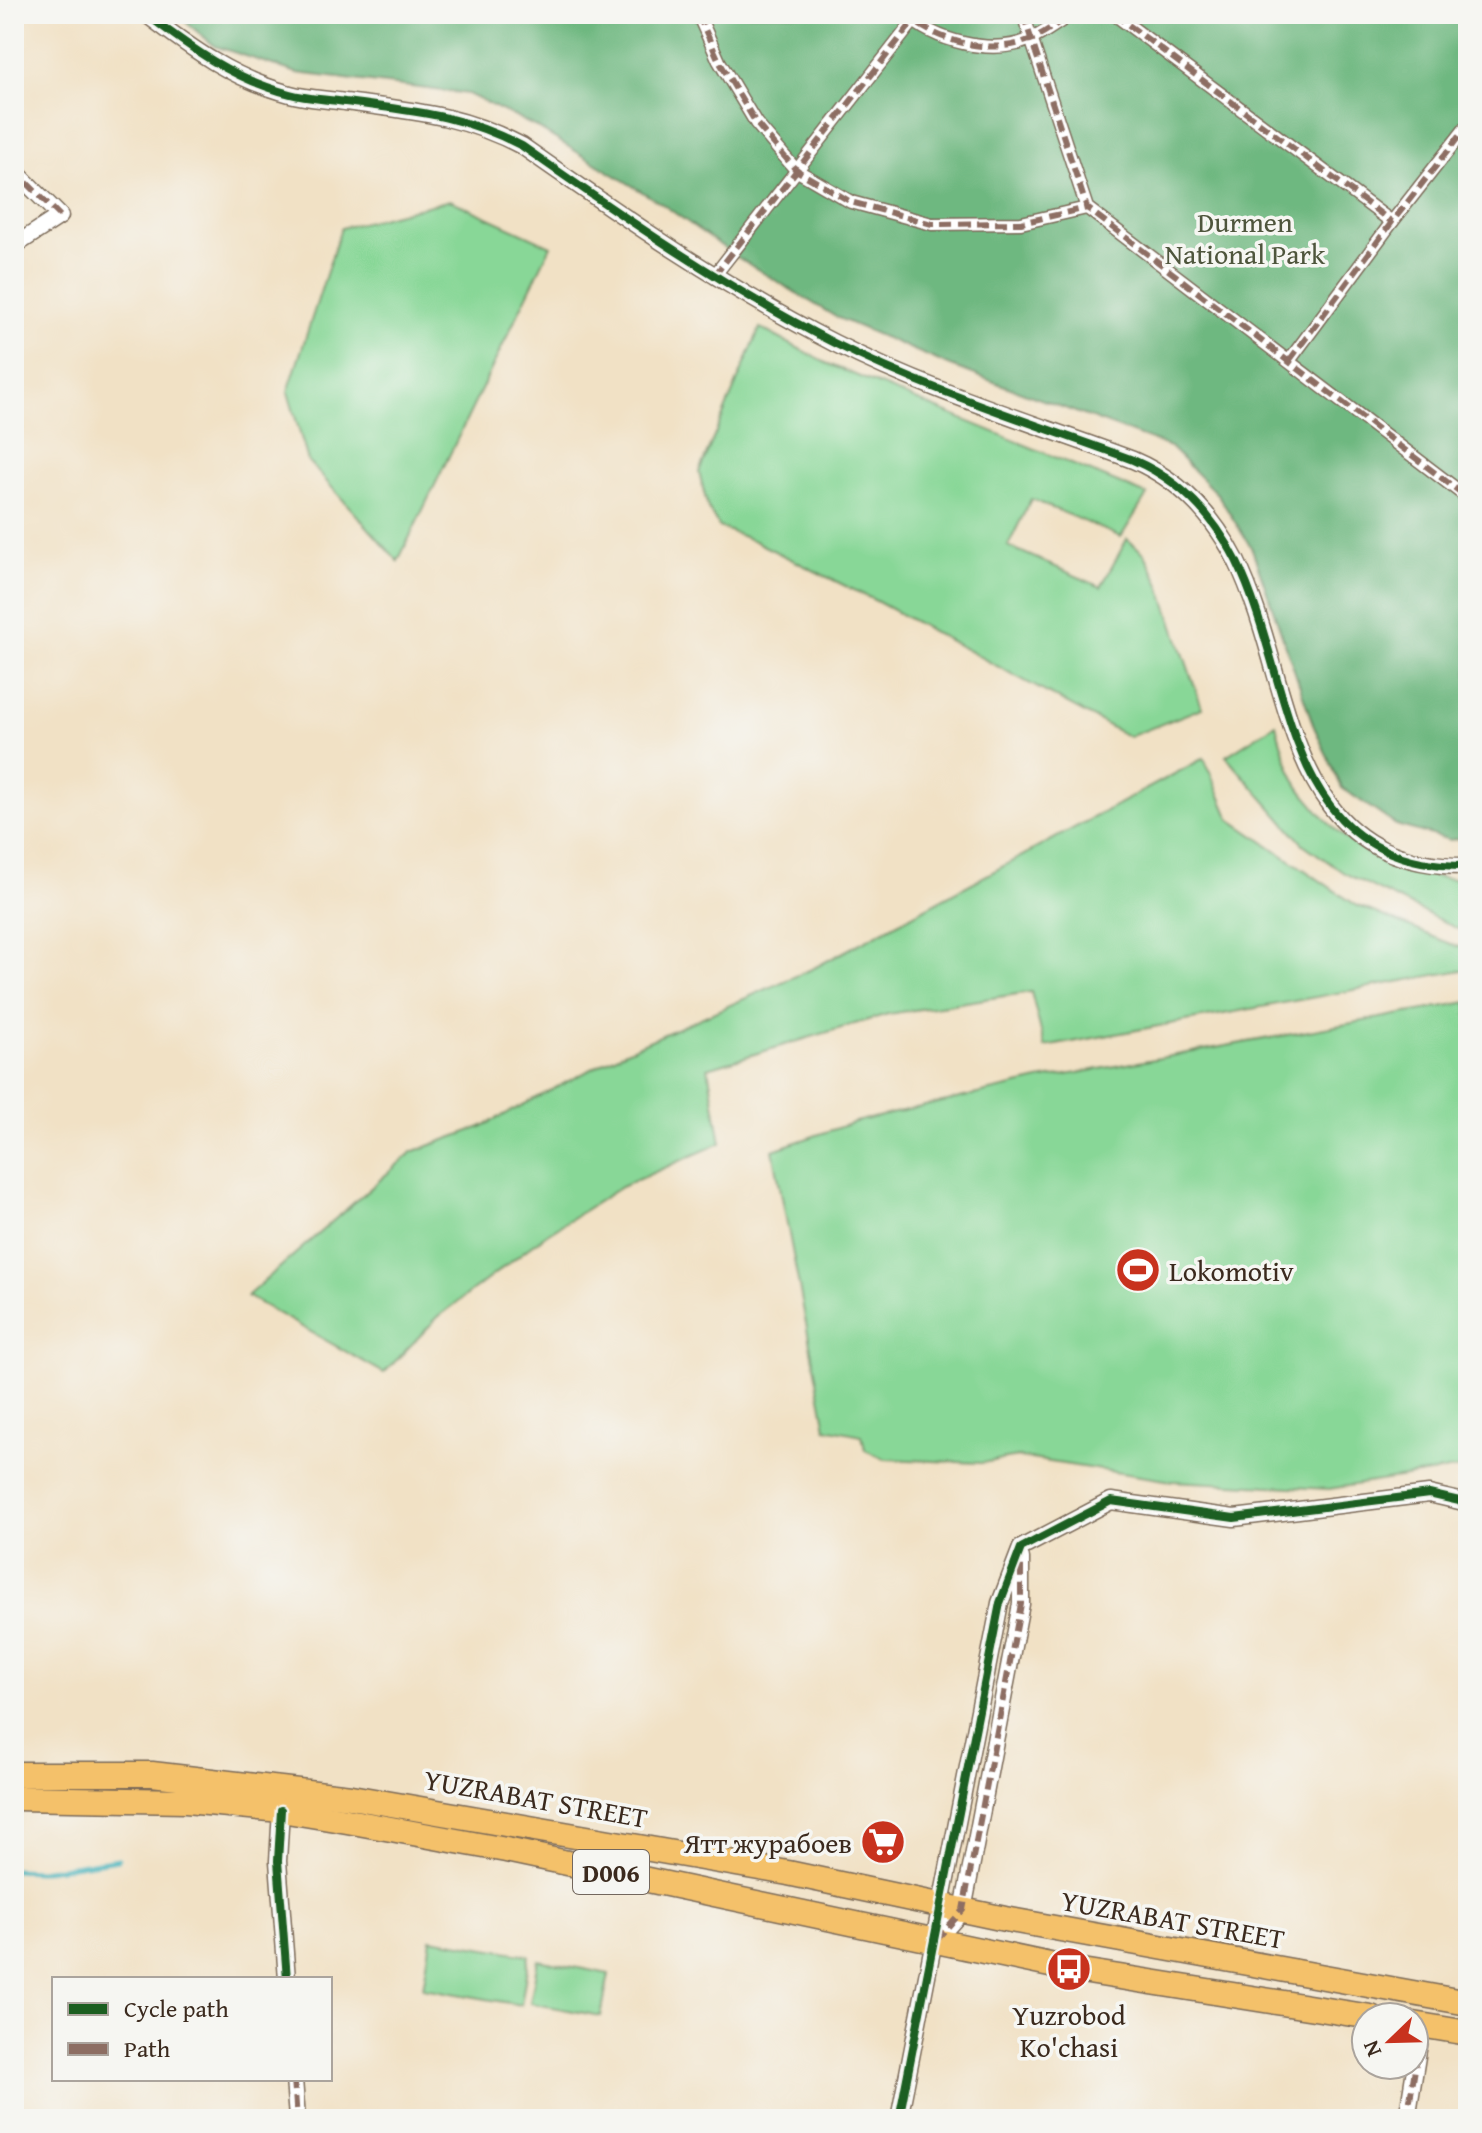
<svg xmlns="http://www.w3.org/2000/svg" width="1482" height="2133" font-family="'Gentium Book Plus',serif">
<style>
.green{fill:#88d797;stroke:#62805a;stroke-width:2}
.forest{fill:#6eb880;stroke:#54714f;stroke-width:2}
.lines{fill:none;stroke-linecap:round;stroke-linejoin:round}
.stream{stroke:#40b1b9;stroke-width:5}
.pedestrian-casing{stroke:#7b6a58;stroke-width:15}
.minor-casing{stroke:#7b6a58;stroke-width:19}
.primary-casing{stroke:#7b6a58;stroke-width:27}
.pedestrian{stroke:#fff;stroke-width:12}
.minor{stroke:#fff;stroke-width:16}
.primary{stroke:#f4c16b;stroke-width:24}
.quiet{stroke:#8d6e63;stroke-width:6;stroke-dasharray:12 6;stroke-linecap:butt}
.cycleway-casing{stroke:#f6f6f2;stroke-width:13}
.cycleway{stroke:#1b5e20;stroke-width:8}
.labels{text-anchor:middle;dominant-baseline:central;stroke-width:7;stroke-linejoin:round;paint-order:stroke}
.shield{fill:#f6f6f2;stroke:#73675e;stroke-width:2}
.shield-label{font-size:26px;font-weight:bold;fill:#3b2a1e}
.park-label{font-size:28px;fill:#4e553c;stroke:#f6f6f2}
.poi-label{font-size:28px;fill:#3b2a1e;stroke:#f6f6f2;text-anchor:start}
.street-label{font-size:28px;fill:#3b2a1e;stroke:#f6f6f2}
</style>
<rect width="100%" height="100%" fill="#f6f6f2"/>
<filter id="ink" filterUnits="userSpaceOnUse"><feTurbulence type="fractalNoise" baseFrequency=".0125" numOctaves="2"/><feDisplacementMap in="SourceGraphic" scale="16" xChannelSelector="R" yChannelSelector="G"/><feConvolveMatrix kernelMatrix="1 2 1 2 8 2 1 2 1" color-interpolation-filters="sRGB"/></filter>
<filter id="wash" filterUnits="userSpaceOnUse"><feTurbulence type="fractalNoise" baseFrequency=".006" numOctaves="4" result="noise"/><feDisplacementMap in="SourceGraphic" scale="32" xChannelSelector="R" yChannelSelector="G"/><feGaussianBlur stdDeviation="1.8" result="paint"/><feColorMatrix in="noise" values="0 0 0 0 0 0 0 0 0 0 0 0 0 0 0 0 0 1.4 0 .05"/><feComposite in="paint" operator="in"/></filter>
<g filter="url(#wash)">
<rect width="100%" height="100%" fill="#f1e1c5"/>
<g class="green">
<polygon points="450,200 551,246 398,561 308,461 288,392 341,228"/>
<polygon points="760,328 826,363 1147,495 1121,537 1031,499 1008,546 1101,587 1127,539 1144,553 1158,580 1202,708 1129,737 876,601 754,541 719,527 708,508 699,472"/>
<path d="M1276,724C1281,744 1287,765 1297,783C1301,792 1310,800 1316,808C1355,858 1406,877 1468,880V934L1344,873L1303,844L1226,756Z"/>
<polygon points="1204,758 1230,819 1356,905 1458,947 1468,945 1468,969 1045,1047 1031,992 888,1014 708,1068 721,1143 621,1187 547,1234 438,1317 384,1373 247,1296 412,1152 481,1127 626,1051 814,968"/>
<polygon points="1468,1002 1468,1467 1329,1489 1172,1481 1018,1457 981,1463 885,1459 865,1450 862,1435 826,1428 773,1150 855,1122 1039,1080"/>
<polygon points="431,1939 529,1955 521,2005 423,1988"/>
<polygon points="538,1960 609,1974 601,2016 530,2003"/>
</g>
<polygon class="forest" points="176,14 1468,14 1468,837 1450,840 1396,825 1342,788 1314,727 1252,549 1218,495 1170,447 951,366 836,317 737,257 662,204 536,127 468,94 297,73 215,46"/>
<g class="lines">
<polyline class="stream" points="14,1870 40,1871 118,1859"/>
</g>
</g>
<g filter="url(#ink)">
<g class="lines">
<g class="pedestrian-casing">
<g id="pedestrian">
<polyline points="698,14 719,61 756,123 796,170 851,202 932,224 1021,223 1087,208"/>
<path d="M905,14C935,41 990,56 1029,40C1044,34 1058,22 1072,14"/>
<polyline points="1023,14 1087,208 1468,498"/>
<polyline points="1114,14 1392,222"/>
<polyline points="714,276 919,14"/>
<polyline points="1289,361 1392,222 1468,125"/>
</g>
</g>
<g class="minor-casing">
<g id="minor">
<path d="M146,14C192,49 233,79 290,94C308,99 327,99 345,102C412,111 461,114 522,146C623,217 724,287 834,343C929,391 1033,423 1133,460C1180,480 1213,515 1236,560C1297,684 1280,868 1468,866"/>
<polyline points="14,170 60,216 14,246"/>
<polyline points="281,1810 278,1861 287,1979"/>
<polyline points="937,1939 963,1910 1021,1604 1021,1558"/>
<polyline points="294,2079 297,2119"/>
<polyline points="899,2119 1000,1603 1021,1548 1111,1501 1234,1518 1429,1494 1468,1503"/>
<polyline points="1407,2119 1422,2025"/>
</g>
</g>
<g class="primary-casing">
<g id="primary">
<polyline points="14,1774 152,1774 351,1797 788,1873 1005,1919 1468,2003"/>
<polyline points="14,1798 186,1801 281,1810 347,1821 506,1850 1069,1969 1371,2017"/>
<polyline points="1414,2024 1468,2033"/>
</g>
</g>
<use href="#pedestrian" class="pedestrian"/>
<use href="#minor" class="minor"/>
<use href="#primary" class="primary"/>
<g class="quiet">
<polyline points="698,14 719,61 756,123 796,170 851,202 932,224 1021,223 1087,208"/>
<path d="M905,14C935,41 990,56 1029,40C1044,34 1058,22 1072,14"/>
<polyline points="1023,14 1087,208 1468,498"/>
<polyline points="1114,14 1392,222"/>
<polyline points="14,170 60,216"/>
<polyline points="714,276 919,14"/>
<polyline points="1289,361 1392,222 1468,125"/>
<polyline points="936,1940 963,1910 1021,1604 1021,1564"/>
<polyline points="294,2079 297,2119"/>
<polyline points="1407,2119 1422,2025"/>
</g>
<g class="cycleway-casing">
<g id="cycleway">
<path d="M146,14C192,49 233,79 290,94C308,99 327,99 345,102C412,111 461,114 522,146C623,217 724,287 834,343C929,391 1033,423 1133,460C1180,480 1213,515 1236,560C1297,684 1280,868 1468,866"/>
<polyline points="281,1810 278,1861 287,1979"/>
<polyline points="899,2119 1000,1603 1021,1548 1111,1501 1234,1518 1429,1494 1468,1503"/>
</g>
</g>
<use href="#cycleway" class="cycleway"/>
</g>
</g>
<defs>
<g id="stadium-disc" transform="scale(2.3)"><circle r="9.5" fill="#c8321e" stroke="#f6f6f2"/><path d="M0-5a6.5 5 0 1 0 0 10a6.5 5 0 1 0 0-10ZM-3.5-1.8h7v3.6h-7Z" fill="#fff"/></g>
<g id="supermarket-disc" transform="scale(2.3)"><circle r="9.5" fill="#c8321e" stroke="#f6f6f2"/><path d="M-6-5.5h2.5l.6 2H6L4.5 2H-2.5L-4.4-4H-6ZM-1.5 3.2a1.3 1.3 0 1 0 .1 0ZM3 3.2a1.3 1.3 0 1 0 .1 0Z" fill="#fff"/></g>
<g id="bus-disc" transform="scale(2.3)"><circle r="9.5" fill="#c8321e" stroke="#f6f6f2"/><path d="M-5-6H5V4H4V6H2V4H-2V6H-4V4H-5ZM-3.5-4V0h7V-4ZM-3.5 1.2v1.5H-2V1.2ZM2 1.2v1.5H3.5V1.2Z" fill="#fff"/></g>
</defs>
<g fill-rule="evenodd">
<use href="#stadium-disc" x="1138" y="1270"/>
<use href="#supermarket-disc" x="883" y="1842"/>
<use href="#bus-disc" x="1069" y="1969"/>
</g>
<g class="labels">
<rect class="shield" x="573" y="1850" width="76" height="44" rx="6"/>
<g class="shield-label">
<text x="611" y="1872">D006</text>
</g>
<g class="park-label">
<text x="1245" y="221">Durmen<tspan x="1245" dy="32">National Park</tspan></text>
</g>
<g class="poi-label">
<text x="1169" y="1270">Lokomotiv</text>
<text x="852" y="1842" text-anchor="end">Ятт журабоев</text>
<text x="1069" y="2014" text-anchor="middle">Yuzrobod<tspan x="1069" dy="32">Ko'chasi</tspan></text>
</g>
<g class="street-label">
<text transform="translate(536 1798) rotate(10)">YUZRABAT STREET</text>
<text transform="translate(1173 1919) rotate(10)">YUZRABAT STREET</text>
</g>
</g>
<rect width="1482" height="2133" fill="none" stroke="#f6f6f2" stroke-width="48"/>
<rect x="52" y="1977" width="280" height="104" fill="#f6f6f2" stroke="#aba49d" stroke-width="2"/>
<rect x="68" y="2003" width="40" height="12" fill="#1b5e20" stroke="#aba49d" stroke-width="2"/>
<text x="124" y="2017" font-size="24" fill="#3b2a1e">Cycle path</text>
<rect x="68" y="2043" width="40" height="12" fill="#8d6e63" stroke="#aba49d" stroke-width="2"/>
<text x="124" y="2057" font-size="24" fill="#3b2a1e">Path</text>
<g transform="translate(1390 2041) rotate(247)"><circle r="38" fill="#f6f6f2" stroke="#aba49d" stroke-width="2"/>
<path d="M0-6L14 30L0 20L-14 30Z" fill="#c8321e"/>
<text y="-12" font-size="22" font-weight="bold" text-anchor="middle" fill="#3b2a1e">N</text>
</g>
</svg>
